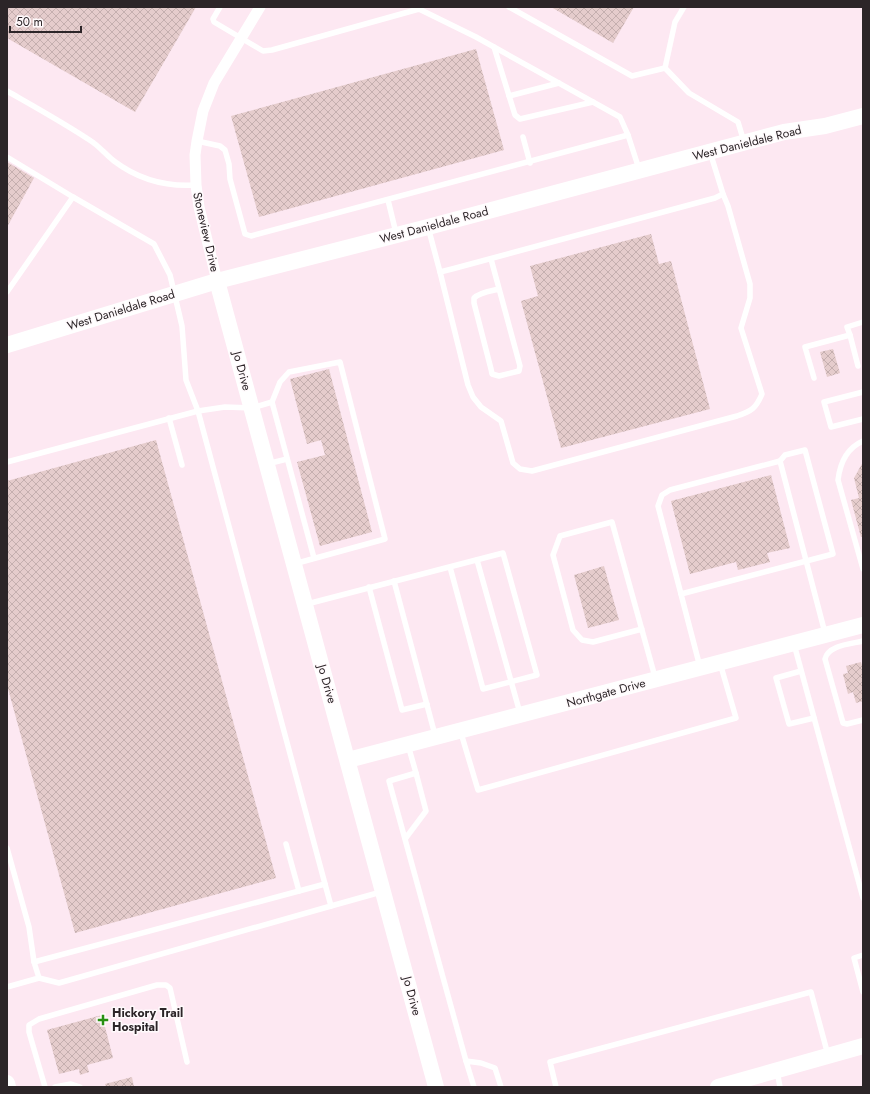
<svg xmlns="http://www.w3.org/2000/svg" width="870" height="1094" font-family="Jost,sans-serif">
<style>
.building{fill:url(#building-cross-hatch)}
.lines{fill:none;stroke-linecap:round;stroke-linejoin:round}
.lane{stroke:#fff;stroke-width:5.5}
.street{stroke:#fff;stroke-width:11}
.secondary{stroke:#fff;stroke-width:16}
.poi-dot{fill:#289013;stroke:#fffafc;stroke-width:1.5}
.labels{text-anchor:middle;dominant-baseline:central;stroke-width:3;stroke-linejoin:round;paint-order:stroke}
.street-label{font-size:12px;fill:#2c2528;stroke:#fffafc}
.poi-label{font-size:12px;font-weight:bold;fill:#2c2528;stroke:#fffafc;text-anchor:start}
</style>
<defs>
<pattern id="building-cross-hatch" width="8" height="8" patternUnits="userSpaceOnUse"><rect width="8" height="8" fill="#e5cccc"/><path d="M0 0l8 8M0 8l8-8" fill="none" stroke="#c5afaf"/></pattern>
</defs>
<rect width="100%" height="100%" fill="#fde8f2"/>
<g class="building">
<polygon points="7,7 196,7 135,112 7,38"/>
<polygon points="551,7 634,7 613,43"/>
<polygon points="476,49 504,150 259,217 231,116"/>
<polygon points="7,162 34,178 7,227"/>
<polygon points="651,234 659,264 671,261 710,409 561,448 521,301 538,296 530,266"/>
<polygon points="833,349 840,373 827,377 820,352"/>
<polygon points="329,369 372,532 320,546 297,462 325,455 321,440 307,444 290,379"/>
<polygon points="156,440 276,878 75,933 7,685 7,481"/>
<polygon points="863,462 863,537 861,537 851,500 859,498 854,478"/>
<polygon points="771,475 790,548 767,553 770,562 738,570 736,562 690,574 671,501"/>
<polygon points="604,566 619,620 588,628 574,575"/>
<polygon points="861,662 863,669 863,701 856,703 853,692 848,694 843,674 848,673 846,666"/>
<polygon points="102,1015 113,1058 87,1065 89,1072 80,1075 79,1069 59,1074 47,1030"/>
<polygon points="132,1077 134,1087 106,1087 105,1084"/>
</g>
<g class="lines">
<g class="lane">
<polyline points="509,7 632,76 665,68 689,93 738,122 744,142"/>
<polyline points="494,47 515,115 520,119 593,102"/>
<polyline points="665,68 675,22 684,7"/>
<path d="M7,91C35,107 64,123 91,141C99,146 106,155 114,161C139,180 165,187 196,185"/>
<polyline points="509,96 559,83"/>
<polyline points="628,135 639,169"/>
<polyline points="523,137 530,163"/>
<polyline points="197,141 220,146 225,150 229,164 230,179 245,234 251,236 628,135 620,117 476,37 419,9 272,50 263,51 214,22 213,19 220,7"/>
<polyline points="7,157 73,197"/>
<polyline points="388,200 396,233"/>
<polyline points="428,227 440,272 452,269 715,198 723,194 710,152"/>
<path d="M491,259L520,366L519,371L499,376L492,374L491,369L474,303V298C480,292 491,291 499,289"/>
<path d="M440,272L468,385L473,397L481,407L501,421L513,463L520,469L532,471L737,416C752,411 756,408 762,394L741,328L750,298V284L728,206L723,194"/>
<polyline points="7,292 73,197 154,244 170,275 182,326 186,380 198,411 325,884 34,962 29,927 7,848"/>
<polyline points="850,335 858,366"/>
<polyline points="814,378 805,347 850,335 847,327 863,322"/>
<polyline points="863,392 824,402 831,427 863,419"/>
<polyline points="169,418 182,465"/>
<path d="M863,441C847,448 840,463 838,480L863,569"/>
<polyline points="7,462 198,411 225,407 252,408 272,402"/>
<polyline points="267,464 287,459"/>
<polyline points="477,560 520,713"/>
<polyline points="294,564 385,539 340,362 289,372 280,382 272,402 314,558"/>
<polyline points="394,581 435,735"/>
<polyline points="369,587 402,710 427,704"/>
<polyline points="681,594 833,554 805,450 785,455 780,461"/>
<polyline points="307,604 503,553 537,675 483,689 450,567"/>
<polyline points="642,629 593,642 582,640 573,630 553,555 560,536 612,522 655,677"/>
<path d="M863,641C851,644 828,645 825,659L843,723L847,724L863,720"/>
<polyline points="794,644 863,898"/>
<polyline points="700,667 658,506 662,495 670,490 780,461 825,633"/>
<polyline points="801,671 776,678 789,724 814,718"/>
<polyline points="461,733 478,790 736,718 720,663"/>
<polyline points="408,745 416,773"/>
<polyline points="405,839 426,811 416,773 389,781 466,1061"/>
<polyline points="286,844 299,891"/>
<polyline points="331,906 381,892"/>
<polyline points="863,955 854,958 863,992"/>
<polyline points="39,978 59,983 331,906 325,884"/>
<polyline points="7,987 39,978 34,962"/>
<polyline points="777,1071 780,1087"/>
<polyline points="45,1087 29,1032 29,1025 39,1019 157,985 166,985 170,988 187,1062"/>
<polyline points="55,1087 71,1084 80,1087"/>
<polyline points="474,1087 466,1061 481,1063 495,1068 501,1087"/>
<polyline points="556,1087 550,1062 811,992 828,1055"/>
</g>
<polyline class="street" points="217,281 199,207 196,185 195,155 197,141 203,111 214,83 260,7"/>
<g class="secondary">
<polyline points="217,281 436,1087"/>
<polyline points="7,345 217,281 428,227 784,132 825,126 863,116"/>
<polyline points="348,760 863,625"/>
<polyline points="7,1083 8,1087"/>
<polyline points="718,1087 863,1046"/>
</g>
</g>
<path class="poi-dot" d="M101 1014h4v4h4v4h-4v4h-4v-4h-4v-4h4z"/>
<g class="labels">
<g class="street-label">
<text transform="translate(747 143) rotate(-14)">West Danieldale Road</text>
<text transform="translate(434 225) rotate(-15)">West Danieldale Road</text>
<text transform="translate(206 232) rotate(77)">Stoneview Drive</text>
<text transform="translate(121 310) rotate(-17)">West Danieldale Road</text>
<text transform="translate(242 371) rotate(75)">Jo Drive</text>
<text transform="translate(327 684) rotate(74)">Jo Drive</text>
<text transform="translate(606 693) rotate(-15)">Northgate Drive</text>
<text transform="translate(412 996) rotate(75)">Jo Drive</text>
</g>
<g class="poi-label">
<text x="112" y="1013">Hickory Trail<tspan x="112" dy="14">Hospital</tspan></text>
</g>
</g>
<rect width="870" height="1094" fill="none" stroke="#2c2528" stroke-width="16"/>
<path d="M10 26v6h71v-6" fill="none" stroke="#2c2528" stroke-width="2"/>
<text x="16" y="26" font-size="12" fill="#2c2528" stroke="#fffafc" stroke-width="3" paint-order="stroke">50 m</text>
</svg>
